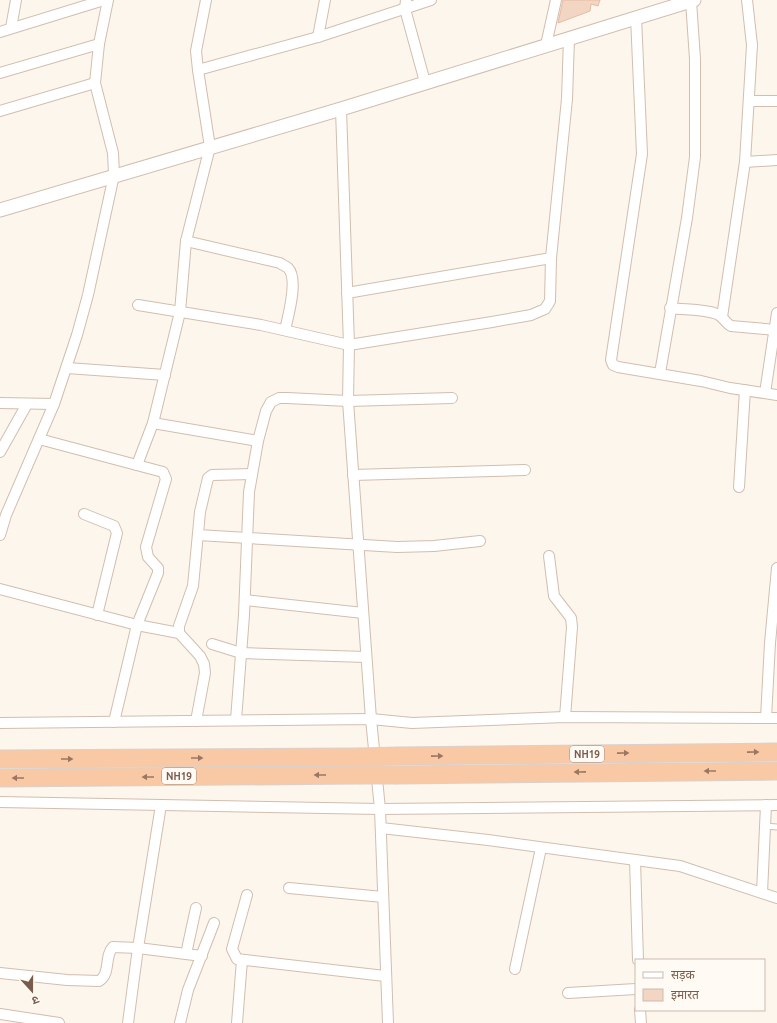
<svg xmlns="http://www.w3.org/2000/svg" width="777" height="1023" font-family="Ubuntu,'Noto Sans Devanagari',sans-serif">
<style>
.building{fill:#f3d5c3;stroke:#e6bba3}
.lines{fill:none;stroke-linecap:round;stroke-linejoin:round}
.service-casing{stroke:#d1beb0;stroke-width:7}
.minor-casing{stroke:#d1beb0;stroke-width:12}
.tertiary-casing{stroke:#d1beb0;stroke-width:15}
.trunk-casing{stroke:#dad1cd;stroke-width:19}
.service{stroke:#fff;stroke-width:5}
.minor{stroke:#fff;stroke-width:10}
.tertiary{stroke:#fff;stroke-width:13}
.trunk{stroke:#f9c8a4;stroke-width:17}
.trunk-bridge-casing{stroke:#dad1cd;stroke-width:19;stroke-linecap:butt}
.trunk-bridge{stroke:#f9c8a4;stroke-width:17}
.oneway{fill:#9a7763}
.labels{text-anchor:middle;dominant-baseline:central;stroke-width:3;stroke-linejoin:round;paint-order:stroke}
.shield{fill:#fffaf3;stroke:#a28b7f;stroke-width:1}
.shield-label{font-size:10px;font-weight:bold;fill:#7a5c4d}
</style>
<rect width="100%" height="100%" fill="#fdf6ec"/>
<polygon class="building" points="563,0 600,0 598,6 591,4 590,11 558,23"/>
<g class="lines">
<g class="service-casing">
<polyline id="service" points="765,826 777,827"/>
</g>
<g class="minor-casing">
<g id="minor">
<polyline points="406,0 405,9 425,82"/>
<polyline points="636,17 642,154 611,360 613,365 618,367 701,381 730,388 777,395"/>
<polyline points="11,28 16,0"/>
<polyline points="0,32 104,0"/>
<polyline points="318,37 325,0"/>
<polyline points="546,45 556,0"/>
<polyline points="198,70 318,37 431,0"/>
<polyline points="0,73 99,44"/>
<polyline points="749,101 777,101"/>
<polyline points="341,109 349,345 348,401 371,719 380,809 388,1023"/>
<polyline points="0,111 95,83"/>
<polyline points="745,162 777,160"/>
<path d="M186,241L280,263C282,265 286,266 288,268C299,279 288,316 285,330"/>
<polyline points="347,293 551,258"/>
<polyline points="138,305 261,325 349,345 492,322 531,315 545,309 550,301 551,258 567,99 569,38"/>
<path d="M670,308C685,310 704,309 717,314C724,317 725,323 731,326L777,330"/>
<polyline points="722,317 745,162 752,45 747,0"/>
<polyline points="67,368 165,375"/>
<polyline points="660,373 687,218 695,157 695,59 691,1"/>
<polyline points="765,393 777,313"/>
<polyline points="0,403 54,404"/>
<polyline points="153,423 258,441"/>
<polyline points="39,439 163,472 166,479 146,547 148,557 158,568 158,573 137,625 114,722"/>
<polyline points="0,452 27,404"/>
<polyline points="137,465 153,423 180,312 186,241 210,147 198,70 196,51 206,0"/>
<polyline points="353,475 525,470"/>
<polyline points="739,487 745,390"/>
<polyline points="84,514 114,526 117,533 97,615"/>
<polyline points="0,535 6,515 54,404 77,335 88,295 114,175 113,153 95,83 99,44 108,0"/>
<polyline points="198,535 397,547 434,546 480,541"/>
<polyline points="549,556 554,596 571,618 572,627 565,717"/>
<polyline points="0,589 137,625 179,633"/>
<polyline points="245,600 363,613"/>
<polyline points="212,644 241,653 366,657"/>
<polyline points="766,718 770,643 777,568"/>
<polyline points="236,720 244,615 249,492 258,441 266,411 271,402 279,398 287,398 348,401 452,398"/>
<polyline points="196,721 205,673 204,664 200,656 179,633 179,626 193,586 200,512 208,478 212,475 252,474"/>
<polyline points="0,723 371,719 412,723 565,717 777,718"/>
<polyline points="0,802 380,809 777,805"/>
<polyline points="381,828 488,840 680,866 777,898"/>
<polyline points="635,860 638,960"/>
<polyline points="289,888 383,897"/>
<polyline points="762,893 766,805"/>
<polyline points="247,895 232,949 237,959 385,976"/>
<polyline points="186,954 196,908"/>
<polyline points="515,969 541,848"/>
<path d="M0,973L67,980L99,981C111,974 104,956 113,947L138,948L202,956"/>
<polyline points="568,993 636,989"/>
<polyline points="640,1010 641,1023"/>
<polyline points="0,1014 59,1023"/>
<polyline points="128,1023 138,948 161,805"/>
<polyline points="180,1023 188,990 214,923"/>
<polyline points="237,1023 242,960"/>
</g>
</g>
<g class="tertiary-casing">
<polyline id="tertiary" points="0,210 341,109 694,0"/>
</g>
<g class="trunk-casing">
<g id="trunk">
<polyline points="398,756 777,752"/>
<polyline points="0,759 359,757"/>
<polyline points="398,775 777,771"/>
<polyline points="0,778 359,775"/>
</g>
</g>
<use href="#service" class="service"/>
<use href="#minor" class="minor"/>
<use href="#tertiary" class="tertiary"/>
<use href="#trunk" class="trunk"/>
<g class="trunk-bridge-casing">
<g id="trunk-bridge">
<polyline points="359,757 398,756"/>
<polyline points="359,775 398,775"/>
</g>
</g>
<use href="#trunk-bridge" class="trunk-bridge"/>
</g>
<defs><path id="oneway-solid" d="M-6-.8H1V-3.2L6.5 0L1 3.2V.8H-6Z"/></defs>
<g class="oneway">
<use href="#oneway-solid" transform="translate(753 752) rotate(-1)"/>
<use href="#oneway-solid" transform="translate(623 753) rotate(-1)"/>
<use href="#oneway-solid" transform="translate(437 756) rotate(-1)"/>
<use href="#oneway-solid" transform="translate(197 758)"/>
<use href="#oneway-solid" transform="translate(67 759)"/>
<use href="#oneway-solid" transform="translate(710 771) rotate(180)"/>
<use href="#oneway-solid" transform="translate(580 772) rotate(179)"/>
<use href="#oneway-solid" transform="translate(320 775) rotate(180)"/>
<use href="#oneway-solid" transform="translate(148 777) rotate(180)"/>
<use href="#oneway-solid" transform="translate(18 778) rotate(180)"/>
</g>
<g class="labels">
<g class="shield">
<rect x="570" y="746" width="34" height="16" rx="3"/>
<rect x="162" y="768" width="34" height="16" rx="3"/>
</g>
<g class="shield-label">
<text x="587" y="754">NH19</text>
<text x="179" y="776">NH19</text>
</g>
</g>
<rect x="635" y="959" width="130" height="52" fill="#fffaf3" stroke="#cabbb1"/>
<rect x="643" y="972" width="20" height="6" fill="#ffffff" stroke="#cabbb1"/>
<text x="671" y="979" font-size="12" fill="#7a5c4d">सड़क</text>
<rect x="643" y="989" width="20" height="12" fill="#f3d5c3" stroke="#cabbb1"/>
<text x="671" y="999" font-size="12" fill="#7a5c4d">इमारत</text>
<g transform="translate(32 991) rotate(159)" stroke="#fffaf3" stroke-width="3" paint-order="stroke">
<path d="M0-3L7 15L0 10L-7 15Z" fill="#7a5c4d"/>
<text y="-6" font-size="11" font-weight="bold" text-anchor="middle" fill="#7a5c4d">उ</text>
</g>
</svg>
